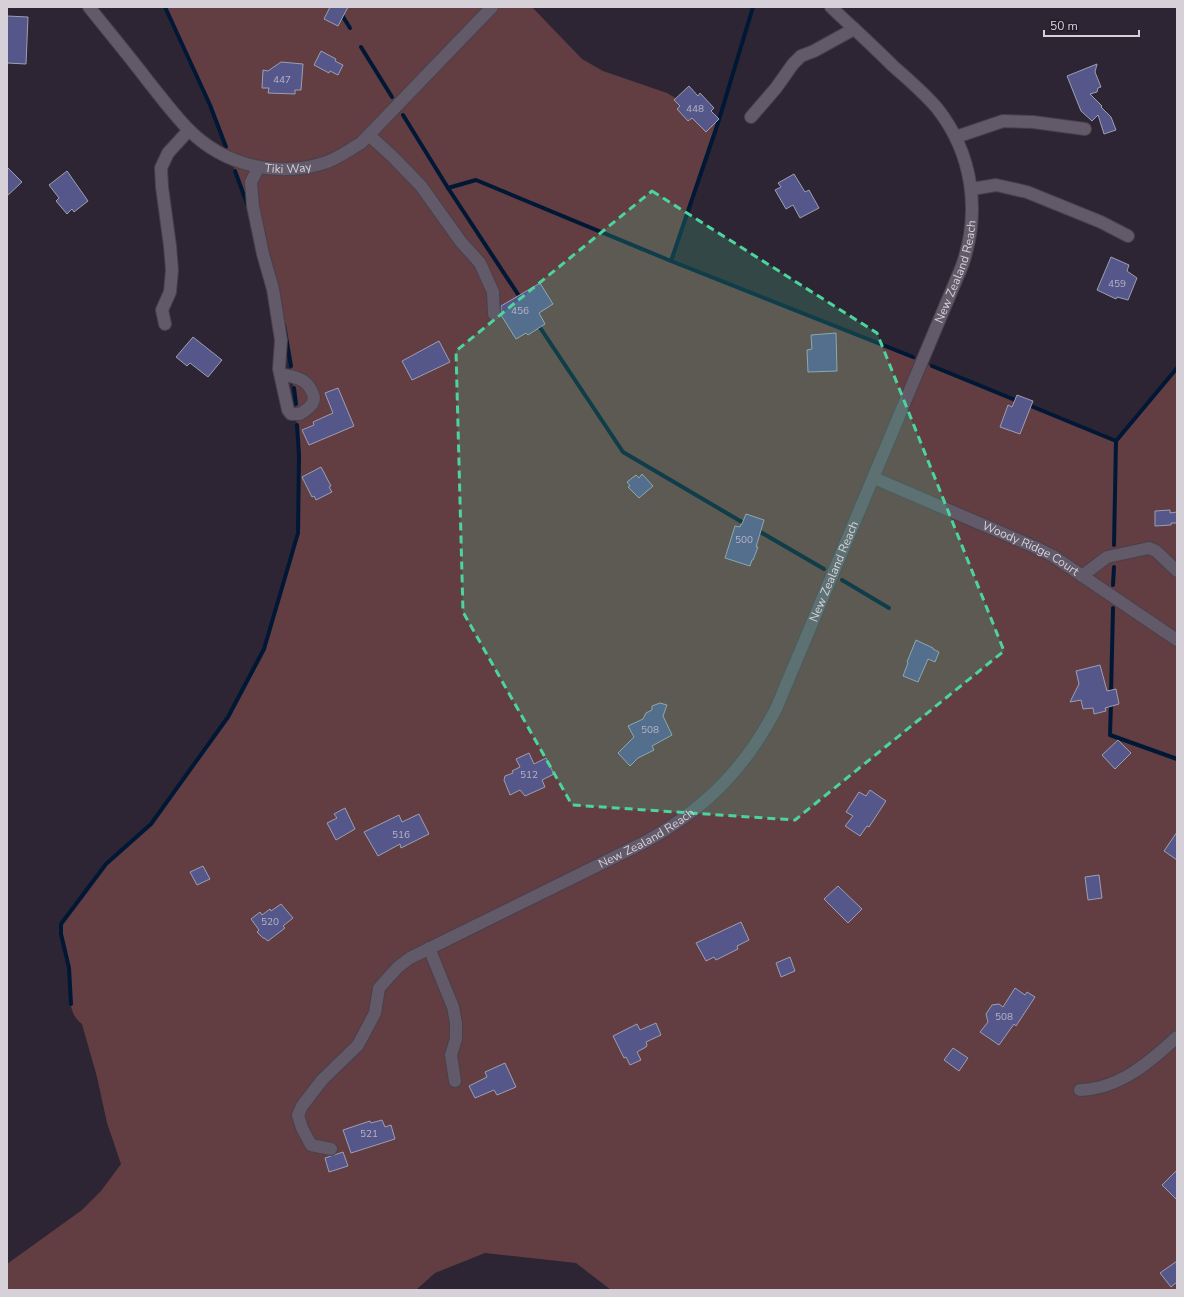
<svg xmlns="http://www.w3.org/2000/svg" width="1184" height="1297" font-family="'Nunito Sans',sans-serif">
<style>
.green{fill:#623d42}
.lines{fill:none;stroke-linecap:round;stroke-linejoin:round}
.stream{stroke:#001835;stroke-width:4}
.building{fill:#55578a;stroke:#9d9fb1}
.minor-casing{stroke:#47414c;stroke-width:14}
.minor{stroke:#625969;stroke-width:12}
.marked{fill:#4bd49b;fill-opacity:0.2;stroke:#4bd49b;stroke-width:3;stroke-dasharray:8 5;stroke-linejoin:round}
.labels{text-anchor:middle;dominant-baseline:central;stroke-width:3.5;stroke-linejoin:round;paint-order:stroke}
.number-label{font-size:10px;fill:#b6b2c5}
.street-label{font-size:12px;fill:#d6d1d9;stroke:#231c29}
</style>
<rect width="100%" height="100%" fill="#2d2533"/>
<path class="green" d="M165,7H532L582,59L603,71L667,93L718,123L671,261L1116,441L1177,368V1290H611L576,1263L485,1253L435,1273L416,1290H7V1264L82,1210L101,1191L121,1164L107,1123L97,1077L82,1024C65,1012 71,986 69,968C67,953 61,939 61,924L106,864L151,824L228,717L264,649L298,533L299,455L295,401L287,337L277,291L249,208L210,105Z"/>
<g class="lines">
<g class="stream">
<polyline points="165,7 210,105 226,147"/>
<polyline points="337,7 350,28"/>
<polyline points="361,47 392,97"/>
<polyline points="403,115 448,188 521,299"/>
<polyline points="235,171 248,206"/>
<polyline points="448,188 476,180 671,261 913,357"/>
<polyline points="671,261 718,123 753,7"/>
<polyline points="537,323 623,452 747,525"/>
<polyline points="284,325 291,366"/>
<polyline points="932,366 1020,402"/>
<polyline points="294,388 296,404"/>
<polyline points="1026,404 1116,441"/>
<polyline points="757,530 824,569"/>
<polyline points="1114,545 1116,441 1177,368"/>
<polyline points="842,580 889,608"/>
<polyline points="1113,585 1114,567"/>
<polyline points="1111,694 1113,608"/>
<polyline points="1111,703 1110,735 1177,759"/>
<polyline points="71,1004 69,968 61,934 61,924 106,864 151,824 228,717 264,649 298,533 299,455 297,425"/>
</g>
</g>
<g class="building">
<polygon points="330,7 348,7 338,26 324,19"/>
<polygon points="7,16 28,17 26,64 7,63"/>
<polygon points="321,51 336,59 335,61 343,65 338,75 330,71 329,73 314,65"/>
<polygon points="281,62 303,64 301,90 295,90 295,94 268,93 269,88 262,88 263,70 268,71"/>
<polygon points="1097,64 1095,72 1101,87 1098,88 1097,92 1090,94 1102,106 1101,107 1111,117 1116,130 1104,134 1098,115 1092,121 1081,111 1067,76"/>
<polygon points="689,86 698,96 700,93 714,108 711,111 719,119 706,132 692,118 688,121 677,109 680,106 674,100"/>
<polygon points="7,167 22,182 7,196"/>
<polygon points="67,171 88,201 74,212 72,209 67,214 56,201 59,198 49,185"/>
<polygon points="794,174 805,192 809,190 819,208 800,218 793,205 786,209 775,190 781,187 778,183"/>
<polygon points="1111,257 1129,265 1127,271 1137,278 1128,300 1117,297 1116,299 1097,290"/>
<polygon points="540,283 553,304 539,313 545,324 528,335 526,333 516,339 501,315 501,306"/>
<polygon points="836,333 837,371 808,372 807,350 812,349 811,335"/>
<polygon points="193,337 222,360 208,377 190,363 187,366 176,357"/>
<polygon points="439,341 450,362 412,380 402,361"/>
<polygon points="338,388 354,426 309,445 302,430 314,425 313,422 333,413 325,393"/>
<polygon points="1017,395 1033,401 1020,434 1000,427 1008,405 1012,407"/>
<polygon points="321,467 331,486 329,487 332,492 316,500 314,496 312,497 302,477"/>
<polygon points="642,474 653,486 639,498 628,487 630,486 627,482 636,475 639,478"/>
<polygon points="1170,510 1170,513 1177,512 1177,523 1171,523 1171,525 1155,526 1155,511"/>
<polygon points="746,514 764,520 756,547 758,547 753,560 752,560 750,566 725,558 735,526 740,527 741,524 742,524"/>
<polygon points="916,640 933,648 933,649 939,652 935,662 928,659 918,682 903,676 908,663 907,662"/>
<polygon points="1100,665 1107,691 1116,689 1119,704 1105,708 1106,711 1094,714 1093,708 1083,709 1081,700 1070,702 1079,684 1076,671"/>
<polygon points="660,703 667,705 663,716 672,735 652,746 654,750 638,758 630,766 618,753 634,737 628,726 643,719 646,713 652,710 652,706"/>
<polygon points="1118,740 1131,753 1115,769 1102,755"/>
<polygon points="529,753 534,764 546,758 554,774 542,780 545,787 525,796 520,790 510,795 504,780 505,776 513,773 512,771 520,767 516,759"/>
<polygon points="870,790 886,801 869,827 867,826 860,836 845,826 853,816 846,812 859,792 866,796"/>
<polygon points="345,808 355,829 336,840 327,823 337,818 334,814"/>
<polygon points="419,814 429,834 401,848 400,844 378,856 364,832 399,815 402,822"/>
<polygon points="1177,832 1177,860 1164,851"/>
<polygon points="203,866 210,879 197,885 190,872"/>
<polygon points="1099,875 1102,898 1088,900 1085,877"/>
<polygon points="838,886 862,909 848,923 824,899"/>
<polygon points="281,904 293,918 283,926 285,928 268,941 264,938 263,938 257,932 259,930 251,919 260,912 262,915 270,909 271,911"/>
<polygon points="741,922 749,940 737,946 738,949 716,960 714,957 706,961 696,943"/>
<polygon points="790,957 795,971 781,977 776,963"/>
<polygon points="1015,988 1025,995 1027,992 1035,997 1016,1026 1014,1024 999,1045 980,1032 988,1022 986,1014 992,1005 999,1004 1003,1007"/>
<polygon points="656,1023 661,1035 646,1042 647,1045 646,1047 637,1052 641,1060 630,1065 626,1057 624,1058 613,1036 637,1024 640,1030"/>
<polygon points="953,1048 968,1058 959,1071 944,1060"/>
<polygon points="505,1063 516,1087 497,1095 494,1090 475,1098 469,1086 487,1077 485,1072"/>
<polygon points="382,1120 385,1127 391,1125 395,1139 351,1153 343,1130 370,1121 371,1123"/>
<polygon points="343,1152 348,1166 329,1172 325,1158"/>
<polygon points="1177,1170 1177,1200 1162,1185"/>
<polygon points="1177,1261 1177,1282 1171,1287 1160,1273"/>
</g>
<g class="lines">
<g class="minor-casing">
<g id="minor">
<path id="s1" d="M89,7C109,32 129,56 148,81C161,97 174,115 189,130C224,165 276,178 324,163C337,159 349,150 361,143L492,7"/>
<polyline points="751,117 776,88 793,64 801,56 814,51 854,29"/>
<polyline points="370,136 393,157 421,186 461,242 480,263 493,292 494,314"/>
<polyline points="956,137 1003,121 1033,122 1085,129"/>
<path d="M259,167L251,182L253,206L263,254L273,289L281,340L279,369L288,410L291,414H300C308,409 318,402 312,392C311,390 309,386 307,384C301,377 288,376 280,374"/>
<polyline points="972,189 996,185 1027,192 1101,222 1128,236"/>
<polyline points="165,324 162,310 170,292 172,270 170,246 162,187 161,168 168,153 189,130"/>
<path id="s2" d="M874,478L1037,548L1053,556L1177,640"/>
<polyline points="1082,576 1107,557 1149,548 1156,551 1177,571"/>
<polyline points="429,948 453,1007 456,1023 456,1039 451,1055 455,1081"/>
<path d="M1080,1090C1119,1089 1150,1062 1177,1037"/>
<path id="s3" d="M331,1149L311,1145L302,1128L298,1115L302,1106L322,1080L358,1045L375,1013L379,988L398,967L410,958L643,843C704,810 744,770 776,709L962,266C981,212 973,154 937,108C924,93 908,79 893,66C873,46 852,27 831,7"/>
</g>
</g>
<use href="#minor" class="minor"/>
</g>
<path class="marked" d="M652,191L877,333L1004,651L795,820L572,805L463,612L456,351Z"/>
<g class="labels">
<g class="number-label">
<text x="282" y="80">447</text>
<text x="695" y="109">448</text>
<text x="1117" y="284">459</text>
<text x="520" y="311">456</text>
<text x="744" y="540">500</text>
<text x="650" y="730">508</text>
<text x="529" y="775">512</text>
<text x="401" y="835">516</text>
<text x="270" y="922">520</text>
<text x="1004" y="1017">508</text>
<text x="369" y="1134">521</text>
</g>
<g class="street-label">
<text stroke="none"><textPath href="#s1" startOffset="268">Tiki Way</textPath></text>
<text stroke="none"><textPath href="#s3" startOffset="1176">New Zealand Reach</textPath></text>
<text stroke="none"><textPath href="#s2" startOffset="172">Woody Ridge Court</textPath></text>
<text stroke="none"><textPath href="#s3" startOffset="852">New Zealand Reach</textPath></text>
<text stroke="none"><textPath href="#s3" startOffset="516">New Zealand Reach</textPath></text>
</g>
</g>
<rect width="1184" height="1297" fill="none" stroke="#d6d1d9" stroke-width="16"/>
<path d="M1044 30v6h95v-6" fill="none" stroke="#d6d1d9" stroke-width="2"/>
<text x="1050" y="30" font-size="12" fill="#d6d1d9" stroke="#231c29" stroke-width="3" paint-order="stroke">50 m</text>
</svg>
